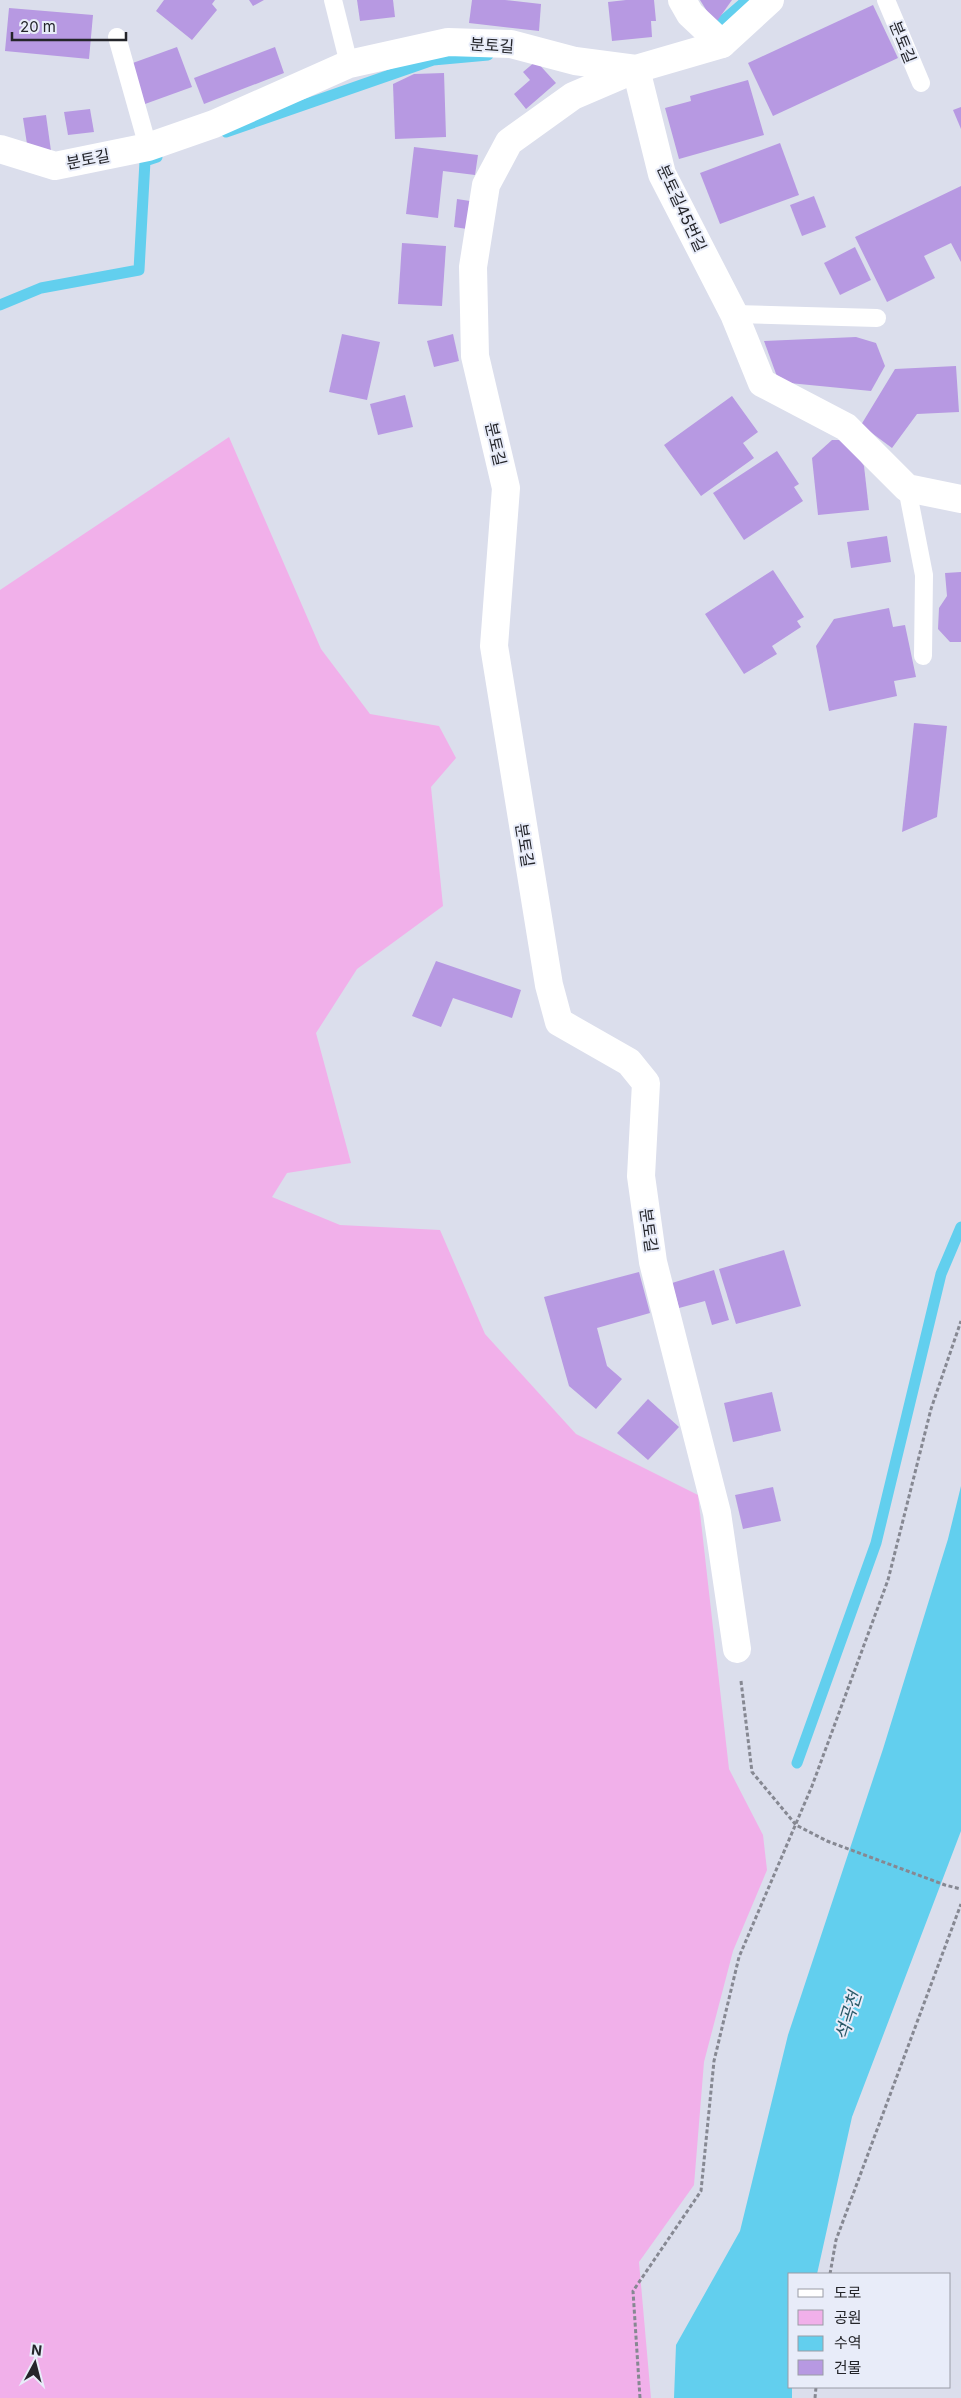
<svg xmlns="http://www.w3.org/2000/svg" width="961" height="2398" font-family="Inter,'Noto Sans KR',sans-serif">
<style>
.green{fill:#f1b0ea}
.water{fill:#62cfee}
.lines{fill:none;stroke-linecap:round;stroke-linejoin:round}
.stream{stroke:#62cfee;stroke-width:11}
.building{fill:#b799e2}
.path{stroke:#868892;stroke-width:3;stroke-dasharray:4 2.5;stroke-linecap:butt}
.lane{stroke:#fff;stroke-width:18}
.street{stroke:#fff;stroke-width:28}
.labels{text-anchor:middle;dominant-baseline:central;stroke-width:4;stroke-linejoin:round;paint-order:stroke}
.street-label{font-size:16px;fill:#24252a;stroke:#e8ecf9}
.water-label{font-size:18px;font-style:italic;fill:#2a5967;stroke:#e8ecf9}
</style>
<rect width="100%" height="100%" fill="#dbdeec"/>
<polygon class="green" points="229,437 321,649 370,714 439,726 456,758 431,787 443,906 357,969 316,1033 351,1163 287,1173 272,1197 340,1225 440,1230 485,1334 576,1434 698,1495 729,1769 763,1835 767,1870 733,1951 704,2062 694,2185 639,2262 651,2398 0,2398 0,590"/>
<polygon class="water" points="961,1486 961,1831 852,2117 817,2274 790,2274 790,2387 792,2387 792,2398 674,2398 676,2345 740,2231 788,2035 883,1749 948,1539"/>
<g class="lines">
<g class="stream">
<polyline points="717,26 747,0"/>
<polyline points="226,132 433,60 488,55"/>
<polyline points="0,305 41,288 139,270 145,161 157,157"/>
<polyline points="797,1763 876,1543 941,1274 961,1227"/>
</g>
</g>
<g class="building">
<polygon points="164,0 215,0 212,4 217,10 192,40 156,11"/>
<polygon points="249,0 264,0 253,6"/>
<polygon points="357,0 393,0 395,17 360,21"/>
<polygon points="472,0 505,0 541,4 539,31 469,23"/>
<polygon points="626,0 654,0 656,21 651,21 652,37 612,41 608,2"/>
<polygon points="700,0 732,0 715,24"/>
<polygon points="873,5 898,58 773,116 748,63"/>
<polygon points="9,8 93,15 89,59 5,51"/>
<polygon points="177,47 192,87 145,104 130,64"/>
<polygon points="275,47 284,73 204,104 194,78"/>
<polygon points="536,61 556,83 526,109 514,94 530,80 523,72"/>
<polygon points="444,73 446,137 395,139 393,84 414,74"/>
<polygon points="748,80 764,135 679,159 665,108 691,101 690,96"/>
<polygon points="961,107 961,129 953,110"/>
<polygon points="90,109 94,132 68,135 64,112"/>
<polygon points="46,115 51,151 27,144 23,118"/>
<polygon points="780,143 799,195 720,224 700,173"/>
<polygon points="414,147 478,155 475,175 443,171 438,218 406,214"/>
<polygon points="961,186 961,262 951,243 924,256 935,278 887,302 855,237"/>
<polygon points="814,196 826,227 802,236 790,205"/>
<polygon points="457,199 470,201 467,229 454,227"/>
<polygon points="402,243 446,246 442,306 398,304"/>
<polygon points="855,247 871,280 840,295 824,263"/>
<polygon points="342,334 380,342 367,400 329,392"/>
<polygon points="453,334 459,361 434,367 427,341"/>
<polygon points="856,337 876,343 885,366 871,391 779,382 764,341"/>
<polygon points="956,366 959,412 917,414 892,448 861,425 895,369"/>
<polygon points="405,395 413,427 378,435 370,404"/>
<polygon points="732,396 758,432 743,443 754,458 701,496 664,445"/>
<polygon points="832,440 847,440 864,466 869,510 818,515 812,458"/>
<polygon points="777,451 799,484 794,487 803,501 744,540 713,493"/>
<polygon points="887,536 891,562 851,568 847,542"/>
<polygon points="773,570 804,617 797,621 801,627 772,646 777,654 744,674 705,614"/>
<polygon points="961,572 961,642 950,642 938,629 939,608 947,596 945,573"/>
<polygon points="889,608 893,627 905,625 916,677 894,681 897,696 829,711 816,646 834,619"/>
<polygon points="914,723 947,726 937,817 902,832"/>
<polygon points="436,961 521,990 512,1018 453,998 441,1027 412,1016"/>
<polygon points="784,1250 801,1306 736,1324 719,1269"/>
<polygon points="714,1270 729,1320 712,1325 705,1301 679,1308 672,1283"/>
<polygon points="639,1272 650,1313 597,1328 607,1366 622,1379 596,1409 569,1386 544,1297"/>
<polygon points="772,1392 781,1431 733,1442 724,1403"/>
<polygon points="648,1399 679,1427 648,1460 617,1433"/>
<polygon points="773,1487 781,1521 743,1529 735,1495"/>
</g>
<g class="lines">
<g class="path">
<polyline points="741,1681 752,1772 796,1825 827,1841 945,1885 961,1889"/>
<polyline points="830,2274 836,2240 961,1904"/>
<polyline points="640,2398 633,2291 701,2191 714,2061 739,1957 812,1786 888,1580 931,1409 961,1321"/>
<polyline points="815,2398 816,2387"/>
</g>
<g class="lane">
<polyline points="333,0 349,64"/>
<polyline points="886,0 921,83"/>
<polyline points="117,37 148,147"/>
<polyline points="734,314 877,318"/>
<polyline points="907,488 924,575 923,656"/>
</g>
<g class="street">
<polyline points="682,0 690,14 722,44"/>
<polyline points="0,149 55,166 148,147 214,124 349,64 448,42 511,44 575,61 636,69 722,44 770,0"/>
<polyline points="737,1649 717,1513 653,1262 641,1176 646,1083 629,1062 559,1022 549,985 494,646 506,488 475,356 473,267 486,185 509,142 573,96 636,69 662,174 734,314 762,383 846,427 907,488 961,499"/>
</g>
</g>
<g class="labels">
<g class="street-label">
<text transform="translate(903 42) rotate(68)">분토길</text>
<text transform="translate(492 45) rotate(4)">분토길</text>
<text transform="translate(88 159) rotate(-11)">분토길</text>
<text transform="translate(682 208) rotate(65)">분토길45번길</text>
<text transform="translate(496 444) rotate(77)">분토길</text>
<text transform="translate(525 845) rotate(81)">분토길</text>
<text transform="translate(649 1230) rotate(82)">분토길</text>
</g>
<g class="water-label">
<text transform="translate(848 2016) rotate(-73)">석곡천</text>
</g>
</g>
<rect x="788" y="2273" width="162" height="115" fill="#e8ecf9" stroke="#9a9ca6"/>
<rect x="798" y="2289" width="25" height="8" fill="#ffffff" stroke="#9a9ca6"/>
<text x="834" y="2298" font-size="15" fill="#24252a">도로</text>
<rect x="798" y="2310" width="25" height="15" fill="#f1b0ea" stroke="#9a9ca6"/>
<text x="834" y="2323" font-size="15" fill="#24252a">공원</text>
<rect x="798" y="2336" width="25" height="15" fill="#62cfee" stroke="#9a9ca6"/>
<text x="834" y="2348" font-size="15" fill="#24252a">수역</text>
<rect x="798" y="2360" width="25" height="15" fill="#b799e2" stroke="#9a9ca6"/>
<text x="834" y="2373" font-size="15" fill="#24252a">건물</text>
<g transform="translate(35 2363) rotate(7)" stroke="#e8ecf9" stroke-width="4" paint-order="stroke">
<path d="M0-4L9 19L0 12L-9 19Z" fill="#24252a"/>
<text y="-8" font-size="14" font-weight="bold" text-anchor="middle" fill="#24252a">N</text>
</g>
<path d="M12 32v8h114v-8" fill="none" stroke="#24252a" stroke-width="2.5"/>
<text x="20" y="32" font-size="15" fill="#24252a" stroke="#e8ecf9" stroke-width="4" paint-order="stroke">20 m</text>
</svg>
